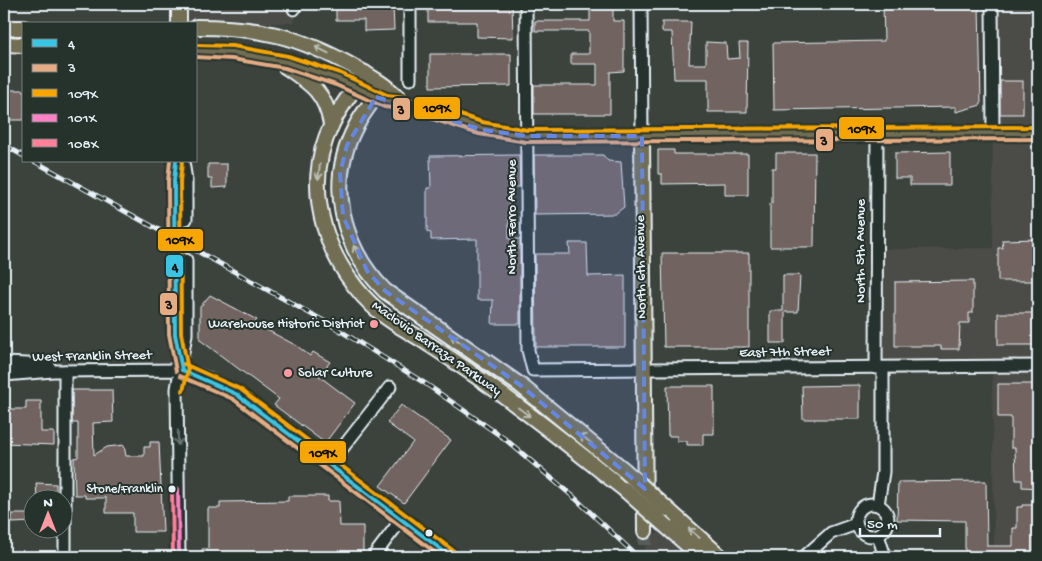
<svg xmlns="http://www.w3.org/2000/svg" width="1042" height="561" font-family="'Gochi Hand',sans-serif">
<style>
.built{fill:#4c4c46}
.building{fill:#71645f;stroke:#e8f1f8}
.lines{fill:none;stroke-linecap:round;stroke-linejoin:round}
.minor-tunnel{stroke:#565c58;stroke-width:11;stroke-dasharray:11 5.5;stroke-linecap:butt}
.major-tunnel{stroke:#565c58;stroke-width:14;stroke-dasharray:14 7;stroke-linecap:butt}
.minor-casing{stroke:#e8f1f8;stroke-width:15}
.major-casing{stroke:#e8f1f8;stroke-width:18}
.minor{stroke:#26332d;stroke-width:11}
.major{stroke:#726e52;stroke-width:14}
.rail-casing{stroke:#e8f1f8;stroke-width:5}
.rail{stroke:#26332d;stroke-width:3;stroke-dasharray:9;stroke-linecap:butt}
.major-bridge-casing{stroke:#e8f1f8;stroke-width:18;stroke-linecap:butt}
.major-bridge{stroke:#726e52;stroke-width:14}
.bus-1-casing{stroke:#26332d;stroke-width:8}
.bus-2-casing{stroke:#26332d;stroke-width:8}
.bus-3-casing{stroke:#26332d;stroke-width:8}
.bus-4-casing{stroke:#26332d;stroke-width:8}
.bus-5-casing{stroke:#26332d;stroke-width:8}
.bus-1{stroke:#3ac5e4;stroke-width:4}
.bus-2{stroke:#e5ac83;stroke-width:4}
.bus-3{stroke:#f7a600;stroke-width:4}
.bus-4{stroke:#ff80c5;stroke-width:4}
.bus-5{stroke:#ff8098;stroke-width:4}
.oneway{stroke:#b9bdb6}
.oneway2{stroke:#6a7674}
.marked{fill:#6487e3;fill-opacity:0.2;stroke:#6487e3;stroke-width:4;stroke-dasharray:10 6;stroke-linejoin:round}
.poi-dot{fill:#ff9aa2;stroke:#26332d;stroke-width:2}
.bus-dot{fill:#e8f1f8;stroke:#26332d;stroke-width:2}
.labels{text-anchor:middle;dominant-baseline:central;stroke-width:4;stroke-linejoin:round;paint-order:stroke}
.bus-label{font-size:13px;fill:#e8f1f8;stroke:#26332d;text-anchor:end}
.street-label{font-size:14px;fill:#e8f1f8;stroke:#26332d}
.poi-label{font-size:14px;fill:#e8f1f8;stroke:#26332d;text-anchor:end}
.line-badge{stroke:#26332d;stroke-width:2}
.pale-badge-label{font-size:14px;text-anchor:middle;font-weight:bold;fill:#111}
</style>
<rect width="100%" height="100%" fill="#3c423c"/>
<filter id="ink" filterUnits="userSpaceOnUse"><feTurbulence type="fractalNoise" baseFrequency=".02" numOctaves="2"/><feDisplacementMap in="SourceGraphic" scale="10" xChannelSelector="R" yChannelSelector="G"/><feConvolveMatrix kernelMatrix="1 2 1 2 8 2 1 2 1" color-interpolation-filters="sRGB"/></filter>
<g filter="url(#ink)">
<g class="built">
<rect x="179" y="4" width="115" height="19"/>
<polygon points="992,4 1038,4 1038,557 994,557 992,367 876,368 876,249 993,248"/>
<polygon points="645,531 675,537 678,557 645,557"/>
</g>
<g class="building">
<polygon points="336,4 393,4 394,30 364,31 364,20 336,20"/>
<polygon points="428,4 512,4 513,38 477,37 477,22 428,22"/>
<polygon points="590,4 613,4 613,21 624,21 624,71 610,72 610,114 534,114 534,85 597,85 597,64 571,64 571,54 589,54 589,31 535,31 535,21 590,21"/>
<polygon points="883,4 979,4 981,105 956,112 956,107 774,110 773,43 884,41"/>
<polygon points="662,22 691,22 689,64 706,64 706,42 726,43 727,59 740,58 739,43 748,43 747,112 708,112 708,79 674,79 672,32 662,32"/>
<polygon points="430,54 511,54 511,86 430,87"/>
<rect x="1000" y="81" width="23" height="33"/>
<rect x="4" y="90" width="20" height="30"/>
<polygon points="658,150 674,150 674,154 748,154 748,195 725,195 725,183 662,184 662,174 658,174"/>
<polygon points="950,152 950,185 910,185 910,178 895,178 895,153"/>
<polygon points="776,153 815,153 814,247 770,247 770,203 772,203 772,168 776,168"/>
<polygon points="519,155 520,187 509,187 509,239 520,239 520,324 492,324 493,300 477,300 477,239 431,240 431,233 427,232 427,188 431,188 430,156"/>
<polygon points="534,155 603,155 608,161 621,162 624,207 615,214 535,215"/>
<polygon points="208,164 227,164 227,187 212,188 212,179 208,179"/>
<polygon points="1038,239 1038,281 998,281 998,248 1003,248 1002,240"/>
<polygon points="569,243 587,243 588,276 625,275 625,347 536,347 535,254 570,254"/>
<polygon points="662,253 749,253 749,347 664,347"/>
<polygon points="783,275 800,275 798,312 785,312 785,343 770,343 770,311 783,311"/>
<polygon points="973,281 973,313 969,313 969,323 960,323 959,349 941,349 941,346 895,346 895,282"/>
<polygon points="210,295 257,320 254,323 297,346 310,356 313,352 330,362 319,376 355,403 325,443 274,405 279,399 200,340 200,307"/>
<polygon points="998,313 1038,313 1036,345 998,345"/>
<polygon points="998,384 1038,384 1038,488 1022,487 1022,480 1016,480 1015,448 1011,448 1011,417 998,417"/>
<polygon points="860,385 860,419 803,419 802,386"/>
<polygon points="667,386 714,386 714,434 703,434 703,445 687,445 687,441 677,441 677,436 668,436"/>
<polygon points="72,390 112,390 113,422 93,423 94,455 107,447 124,445 126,456 144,456 144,447 150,447 150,442 159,442 163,532 133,532 133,513 106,513 106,498 85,498 85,495 75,495 74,458 78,457 78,423 72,423"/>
<polygon points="26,401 41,401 41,432 54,432 54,445 4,443 4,409 26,409"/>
<polygon points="401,405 451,440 404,503 380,486 413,442 387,423"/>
<polygon points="986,481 987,546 1013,546 1013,528 1017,528 1017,507 1022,507 1022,505 1038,505 1038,557 965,557 965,521 897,520 898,482"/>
<polygon points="36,483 56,484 56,498 37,498"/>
<polygon points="288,496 328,496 328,501 339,501 340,526 363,526 363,557 202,557 202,549 208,549 208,508 220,508 220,502 288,501"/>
<polygon points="12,514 28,514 32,522 12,523"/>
</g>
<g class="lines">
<g class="minor-tunnel">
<polyline points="174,216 174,253"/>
<polyline points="186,219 186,260"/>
</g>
<polyline class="major-tunnel" points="645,531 645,557"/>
<g class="minor-casing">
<g id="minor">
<polyline points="294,4 294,9"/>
<polyline points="410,4 410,79"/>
<polyline points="526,4 528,350 533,370 1038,366"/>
<polyline points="641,4 642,136"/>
<polyline points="992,4 993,133"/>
<polyline points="183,161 186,181 186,219"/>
<polyline points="174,216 176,161"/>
<polyline points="174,253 175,334 179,359"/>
<polyline points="4,363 49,365"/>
<polyline points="876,368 877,134"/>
<polyline points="65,371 65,557"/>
<path d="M4,375L53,371L182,370C205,373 231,391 250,404L451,557"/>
<polyline points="330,464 390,387"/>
<circle cx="872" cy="520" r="16"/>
<polyline points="878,505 883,472 883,368"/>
<polyline points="878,535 885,557"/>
<polyline points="179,557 177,389 186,334 186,260"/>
<polyline points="373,557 401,520"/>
<polyline points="804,557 831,533 856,524"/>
</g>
</g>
<g class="major-casing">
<g id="major">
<polyline points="179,4 179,24"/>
<path d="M196,27C260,27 298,36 354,67C372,77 389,87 403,103"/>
<polyline points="4,28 24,28"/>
<polyline points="4,44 24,45"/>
<path d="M196,51C245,50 293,61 338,79C353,86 367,94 383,100C390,103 398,101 405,104C446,118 484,132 527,136L1038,133"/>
<path d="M285,66C311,84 325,92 331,124"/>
<path d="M365,73C354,90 340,106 332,124C299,190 328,270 382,314C397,326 414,334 430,345C447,356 463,367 480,379C530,413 577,452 624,489"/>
<path d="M383,85C375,99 363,112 356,126C326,182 341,247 385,291L520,385L624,470"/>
<polyline points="642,136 645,531"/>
<polyline points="667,509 721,557"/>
<polyline points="667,527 701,557"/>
</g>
</g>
<use href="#minor" class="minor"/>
<use href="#major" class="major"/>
<g class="rail-casing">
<g id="rail">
<polyline points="4,145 24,156"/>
<polyline points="34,161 331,325 426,384 505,439 576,499 638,557"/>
</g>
</g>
<use href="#rail" class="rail"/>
<g class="major-bridge-casing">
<g id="major-bridge">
<polyline points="624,470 667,509"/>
<polyline points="624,489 667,527"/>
</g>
</g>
<use href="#major-bridge" class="major-bridge"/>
<g class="bus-1-casing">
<g id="bus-1">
<polyline points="176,161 174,181 175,334 182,370"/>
<polyline points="182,370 236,394 451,557"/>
</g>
</g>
<g class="bus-2-casing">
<g id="bus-2">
<polyline points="196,57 232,59 285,68 336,85 384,107 401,109 479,134 526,142 1038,139"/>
<polyline points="170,161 168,181 169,334 176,371"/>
<polyline points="180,376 233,399 441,557"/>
</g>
</g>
<g class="bus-3-casing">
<g id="bus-3">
<polyline points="196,45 233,46 288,56 340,73 387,95 404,97 482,122 527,130 1038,127"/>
<polyline points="182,162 180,181 181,333 188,370 183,391"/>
<polyline points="184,364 240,389 455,552"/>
</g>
</g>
<g class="bus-4-casing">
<polyline id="bus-4" points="178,489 179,557"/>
</g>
<g class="bus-5-casing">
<polyline id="bus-5" points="172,489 173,557"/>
</g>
<use href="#bus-1" class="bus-1"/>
<use href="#bus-2" class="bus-2"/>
<use href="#bus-3" class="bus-3"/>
<use href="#bus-4" class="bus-4"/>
<use href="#bus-5" class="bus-5"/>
</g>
<defs><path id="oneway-shaft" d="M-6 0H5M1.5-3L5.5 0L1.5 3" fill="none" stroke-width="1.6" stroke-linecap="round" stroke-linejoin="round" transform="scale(1.25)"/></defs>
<g class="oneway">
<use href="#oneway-shaft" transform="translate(322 50) rotate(-154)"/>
<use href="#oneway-shaft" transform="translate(319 172) rotate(97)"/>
<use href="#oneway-shaft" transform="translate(357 252) rotate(-119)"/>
<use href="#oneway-shaft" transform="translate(457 340) rotate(-145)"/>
<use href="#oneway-shaft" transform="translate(524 412) rotate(37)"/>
<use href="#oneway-shaft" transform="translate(586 439) rotate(-141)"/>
<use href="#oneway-shaft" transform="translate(694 533) rotate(-139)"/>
</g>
<use class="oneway2" href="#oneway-shaft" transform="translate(178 438) rotate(89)"/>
</g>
<path class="marked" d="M376,97L483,130L527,136H642L645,489L520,385L385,291L367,271L343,216L340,173L347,145Z"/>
<g class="poi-dot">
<circle cx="374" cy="324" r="5"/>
<circle cx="288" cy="373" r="5"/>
</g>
<g class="bus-dot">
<circle cx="172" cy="489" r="4.5"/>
<circle cx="429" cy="533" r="4.5"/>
</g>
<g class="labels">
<g class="bus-label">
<text x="163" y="489">Stone/Franklin</text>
</g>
<g class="street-label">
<text transform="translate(512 217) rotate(-90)">North Ferro Avenue</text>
<text transform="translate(861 251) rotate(-90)">North 5th Avenue</text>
<text transform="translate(642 267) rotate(-91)">North 6th Avenue</text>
<text transform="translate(436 349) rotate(35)">Maclovio Barraza Parkway</text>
<text transform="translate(785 353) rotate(-1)">East 7th Street</text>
<text transform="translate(92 357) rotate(-1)">West Franklin Street</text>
</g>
<g class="poi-label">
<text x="364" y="324">Warehouse Historic District</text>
<text x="298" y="373" text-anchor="start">Solar Culture</text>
</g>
</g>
<g class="line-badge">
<rect x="413" y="96" width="48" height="24" rx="5" fill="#f7a600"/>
<rect x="392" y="97" width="19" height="24" rx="5" fill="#e5ac83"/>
<rect x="838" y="116" width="47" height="24" rx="5" fill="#f7a600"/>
<rect x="815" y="128" width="19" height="24" rx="5" fill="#e5ac83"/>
<rect x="157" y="228" width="47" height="24" rx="5" fill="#f7a600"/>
<rect x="165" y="254" width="19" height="24" rx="5" fill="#3ac5e4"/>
<rect x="159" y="292" width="19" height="24" rx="5" fill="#e5ac83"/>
<rect x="299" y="440" width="48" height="24" rx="5" fill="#f7a600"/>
</g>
<g class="pale-badge-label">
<text x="437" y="112">109X</text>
<text x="401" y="114">3</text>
<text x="862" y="133">109X</text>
<text x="824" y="145">3</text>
<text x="180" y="244">109X</text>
<text x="175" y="271">4</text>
<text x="169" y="309">3</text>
<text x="323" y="457">109X</text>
</g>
<rect width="1042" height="561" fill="none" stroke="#26332d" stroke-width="20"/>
<rect x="10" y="10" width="1022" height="541" fill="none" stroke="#e8f1f8" stroke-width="2" filter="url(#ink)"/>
<rect x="22" y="22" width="175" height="140" fill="#26332d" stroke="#747f7e"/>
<rect x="32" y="39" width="25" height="8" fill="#3ac5e4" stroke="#747f7e"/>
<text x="68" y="48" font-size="15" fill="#e8f1f8">4</text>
<rect x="32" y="64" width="25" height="8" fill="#e5ac83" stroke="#747f7e"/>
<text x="68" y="72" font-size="15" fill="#e8f1f8">3</text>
<rect x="32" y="89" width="25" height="8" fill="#f7a600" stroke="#747f7e"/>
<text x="68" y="98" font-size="15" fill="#e8f1f8">109X</text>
<rect x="32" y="114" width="25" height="8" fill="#ff80c5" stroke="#747f7e"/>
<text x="68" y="122" font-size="15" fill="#e8f1f8">101X</text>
<rect x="32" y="139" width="25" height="8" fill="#ff8098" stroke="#747f7e"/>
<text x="68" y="148" font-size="15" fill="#e8f1f8">108X</text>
<g transform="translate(48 514)"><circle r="24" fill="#26332d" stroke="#747f7e"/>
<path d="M0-4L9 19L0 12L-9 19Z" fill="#ff9aa2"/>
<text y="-8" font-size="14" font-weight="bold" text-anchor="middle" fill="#e8f1f8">N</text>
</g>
<path d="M860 528v8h80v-8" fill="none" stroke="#e8f1f8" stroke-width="2.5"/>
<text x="867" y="528" font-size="15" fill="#e8f1f8" stroke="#26332d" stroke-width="4" paint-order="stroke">50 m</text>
</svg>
